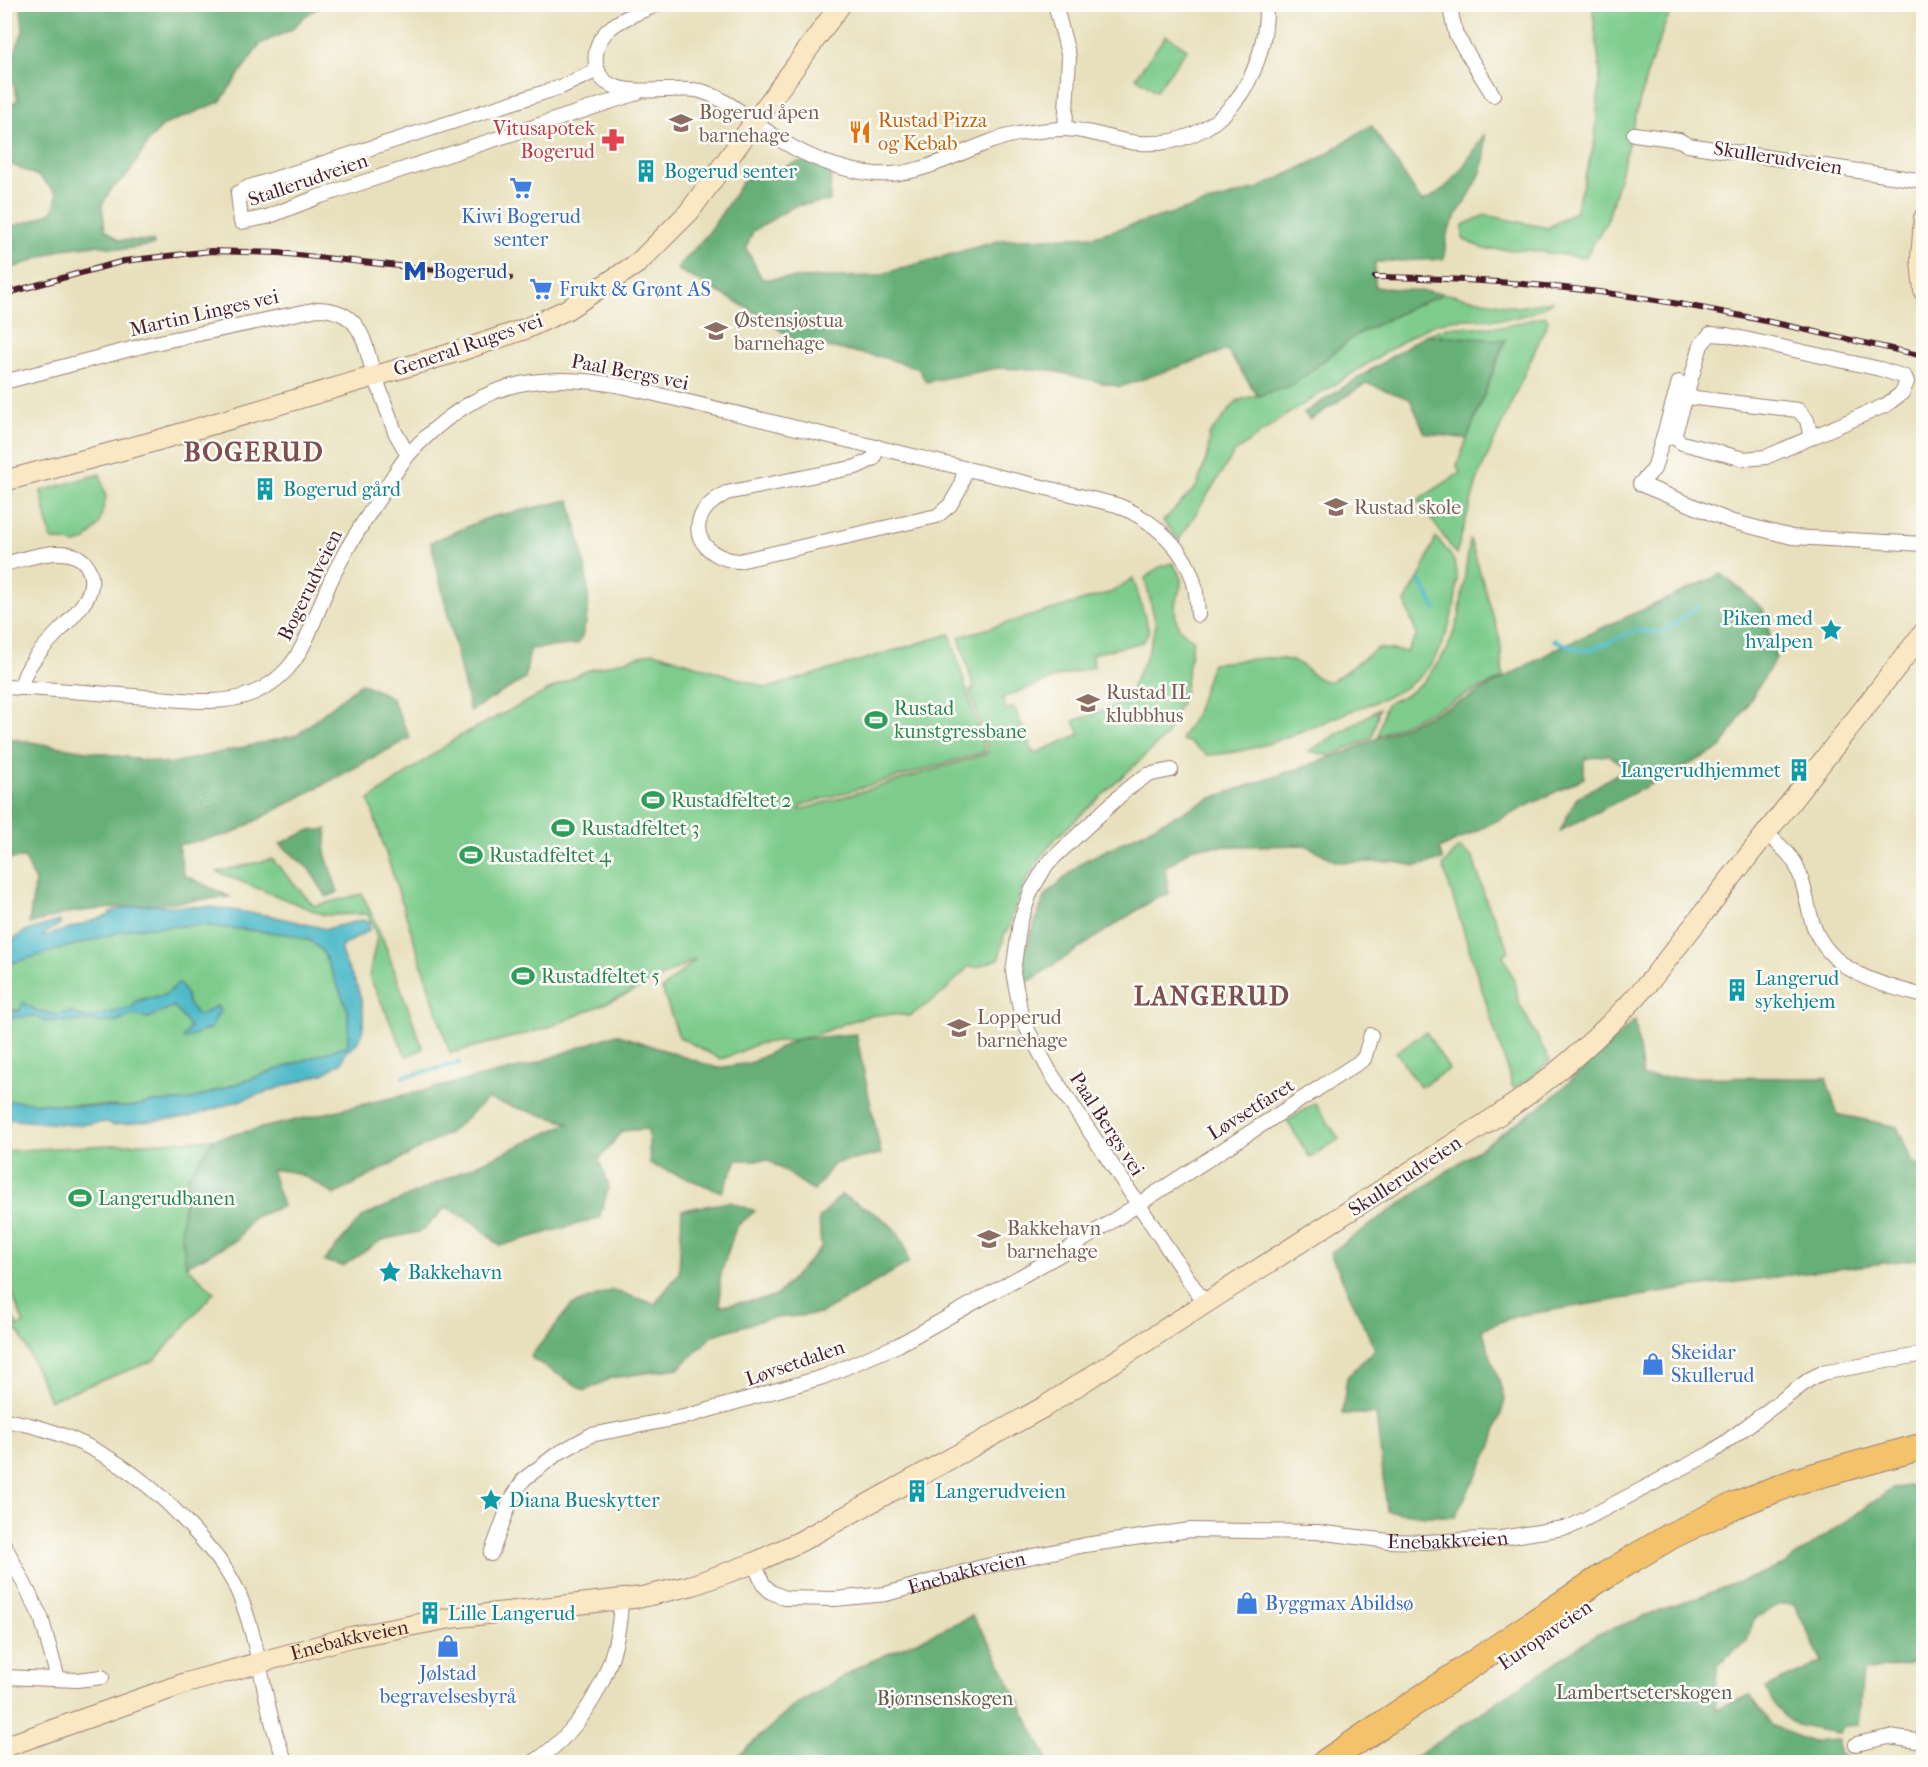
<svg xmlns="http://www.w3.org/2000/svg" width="1928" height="1767" font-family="'IM FELL French Canon',serif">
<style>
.green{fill:#7ecc8c;stroke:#64765c;stroke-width:1.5}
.forest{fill:#66b078;stroke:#586852;stroke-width:1.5}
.water{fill:#4ebac9;stroke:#4c6c7a;stroke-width:1.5}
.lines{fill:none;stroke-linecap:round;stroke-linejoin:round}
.stream{stroke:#4ebac9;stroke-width:4}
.street-casing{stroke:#998074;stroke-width:16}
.secondary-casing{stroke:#998074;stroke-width:22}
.highway-casing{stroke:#998074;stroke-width:28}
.street{stroke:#fff;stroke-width:14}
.secondary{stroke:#fae7c3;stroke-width:20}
.highway{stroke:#f3c26a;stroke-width:26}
.rail-casing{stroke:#4a1f2b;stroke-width:6}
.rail{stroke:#fdfcf7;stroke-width:4;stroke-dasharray:11;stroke-linecap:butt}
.labels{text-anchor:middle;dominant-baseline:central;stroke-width:5;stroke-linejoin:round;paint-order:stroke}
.education-label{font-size:20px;fill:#785e54;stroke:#fdfcf7;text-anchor:start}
.food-label{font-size:20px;fill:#c56008;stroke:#fdfcf7;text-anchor:start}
.health-label{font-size:20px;fill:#be3a42;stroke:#fdfcf7;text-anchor:end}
.street-label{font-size:20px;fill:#4a1f2b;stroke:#fdfcf7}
.culture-label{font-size:20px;fill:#0d838f;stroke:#fdfcf7;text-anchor:start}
.shop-label{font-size:20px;fill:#366cbe;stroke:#fdfcf7;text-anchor:start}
.transit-label{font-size:20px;fill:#164399;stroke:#fdfcf7;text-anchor:start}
.leisure-label{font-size:20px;fill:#27864d;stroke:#fdfcf7;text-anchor:start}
.park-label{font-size:20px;fill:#5c5c4d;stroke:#fdfcf7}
.district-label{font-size:26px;font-weight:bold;letter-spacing:1.5px;fill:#7d4f4f;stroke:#fdfcf7}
</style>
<rect width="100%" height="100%" fill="#fdfcf7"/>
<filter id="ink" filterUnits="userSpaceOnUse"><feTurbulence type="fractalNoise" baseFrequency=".0167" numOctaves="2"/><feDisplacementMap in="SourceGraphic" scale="12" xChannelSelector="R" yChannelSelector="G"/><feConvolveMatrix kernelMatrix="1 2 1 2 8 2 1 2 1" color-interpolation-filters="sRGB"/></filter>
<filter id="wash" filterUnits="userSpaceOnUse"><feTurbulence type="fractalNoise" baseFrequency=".008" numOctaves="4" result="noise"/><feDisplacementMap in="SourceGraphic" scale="24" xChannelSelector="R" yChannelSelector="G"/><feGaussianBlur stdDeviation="1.35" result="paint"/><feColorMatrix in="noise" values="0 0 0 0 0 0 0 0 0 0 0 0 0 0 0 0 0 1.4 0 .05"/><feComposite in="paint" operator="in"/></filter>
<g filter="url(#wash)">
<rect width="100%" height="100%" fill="#e8e0bc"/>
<g class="green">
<polygon points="1597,5 1675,5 1666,22 1647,74 1608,219 1585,258 1528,250 1484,249 1463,239 1463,225 1485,215 1548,228 1575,212 1595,141 1600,73 1593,11"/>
<polygon points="1166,35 1187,49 1156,91 1136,77"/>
<path d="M1441,293L1517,307L1553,301C1509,332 1481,311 1438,323C1430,325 1423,330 1416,333L1286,415L1234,453L1179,540L1163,521L1197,486L1208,453L1209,435L1237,401L1293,384L1356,335L1414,306L1440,296Z"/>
<polygon points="1545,316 1548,321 1479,475 1456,554 1418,500 1460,473 1457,465 1505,341 1425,335 1450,327 1502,327"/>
<polygon points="100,474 106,497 99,525 85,541 76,544 51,539 41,491"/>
<path d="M1436,537C1442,545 1454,556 1456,567C1461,602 1443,658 1416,680C1394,697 1366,705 1341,715C1296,733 1257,753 1207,755L1189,742L1181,740L1196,713L1212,663C1238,662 1270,653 1296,662C1309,668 1316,683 1332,681L1378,648L1406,652L1417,636L1405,602L1422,572Z"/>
<polygon points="1470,539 1500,639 1503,678 1378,736 1384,710 1388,703 1408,694 1425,680 1447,650 1459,618"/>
<path d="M1172,563C1191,588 1175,587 1175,609C1175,615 1177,622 1179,628L1193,640L1184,694L1166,736L1055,839C1031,867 1016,896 1008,931L1005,932L999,959L977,967H968L943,993L910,1016C863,1008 845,1027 804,1038C789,1042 773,1040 758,1044C745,1048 734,1056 720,1059L679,1037L662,989L697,958L632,992L545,1029L450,1053L369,800L458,737L586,671L654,652L768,688L950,634L985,752L802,805L800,810L986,754L988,752L970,691L974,689L959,637L1112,592L1133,578L1149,631L1143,642L1092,654L1094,667L1057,677L1002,698L1006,710L1014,707L1034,754L1080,734L1074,721L1124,703L1147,655L1156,625L1145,578L1158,568Z"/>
<polygon points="1379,709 1372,738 1330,756 1309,751"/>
<polygon points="1459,847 1473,858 1486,900 1509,950 1503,955 1516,985 1518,1001 1550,1061 1527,1081 1513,1088 1443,866"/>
<polygon points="272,859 314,906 362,894 383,939 423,1049 406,1056 369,976 377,937 368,914 324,915 217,872"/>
<path d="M200,925L288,934L311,941L323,952L348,1010V1045L187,1101L154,1102L131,1107L5,1102V1018L35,1015L44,1021L112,1022L133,1015L148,1018L174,1006L190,1027L189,1033C207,1035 212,1026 220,1010L217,1006L199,1016L188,1003L186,994L179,983L165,995L141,999L133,1007L89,1019L69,1012L58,1015L33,1010H5L4,965L133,928Z"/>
<polygon points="1426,1032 1449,1069 1420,1087 1396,1052"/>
<polygon points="1315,1103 1339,1139 1310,1158 1287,1121"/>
<polygon points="214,1139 188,1176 186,1266 214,1292 155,1360 50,1400 20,1334 5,1324 5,1306 18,1327 24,1324 11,1291 5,1282 4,1151"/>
</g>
<g class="forest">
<polygon points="21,5 21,4 322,5 304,17 291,30 260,44 220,102 164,125 151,138 127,176 111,189 102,205 105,229 119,240 153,241 154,245 123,249 95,245 63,249 5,271 5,228 38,219 54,210 57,194 40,177 5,162 5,110 18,99 13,83 5,80 5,68 10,66 23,31"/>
<path d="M1371,125L1422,202C1458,184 1462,166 1484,135C1492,179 1459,201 1447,235C1445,242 1445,252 1444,259L1375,262V287L1441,293L1440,296L1414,306L1356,335L1293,385L1258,396L1227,350L1120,387L1049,370L998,368L926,382L919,369L886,358L795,341L758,314L677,269L710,231L743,181L798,162L831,164L830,201L794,206L753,231L746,248L762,279L875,276L1001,240L1094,236L1259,188L1317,160Z"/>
<polygon points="1425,335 1505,340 1467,439 1425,433 1410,399 1366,383 1310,420 1304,413"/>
<path d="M570,500C579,544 601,603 578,644L530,649L525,679L470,711L431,542L490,517Z"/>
<polygon points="1722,574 1763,609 1776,658 1721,748 1560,831 1576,799 1628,767 1608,755 1584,759 1584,778 1439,849 1443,860 1416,866 1394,862 1337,862 1306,845 1194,847 1165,868 1169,894 1157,897 1022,986 1021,963 1044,897 1082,862 1209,799 1347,752 1470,697 1560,647"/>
<polygon points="361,683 391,697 410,738 231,834 178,845 184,875 230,897 72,912 29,924 35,882 25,858 5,859 4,738 169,764 297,735"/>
<polygon points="327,829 325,853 338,892 327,897 309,869 280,844 308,831"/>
<polygon points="1635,1020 1643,1077 1826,1078 1837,1114 1897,1127 1913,1163 1923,1167 1923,1258 1689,1288 1516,1316 1482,1329 1505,1400 1491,1448 1455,1516 1424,1516 1387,1511 1376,1414 1342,1414 1347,1377 1375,1349 1330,1253 1552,1098"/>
<path d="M616,1034L717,1068L750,1063L797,1039L856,1034L881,1154L834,1164L814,1191L768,1160H737L722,1192L650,1164L648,1129L622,1131L599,1160L609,1186L599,1218L500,1246L475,1223L446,1207L422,1231L382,1240L343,1266L324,1261L362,1217L569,1123L487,1099L451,1132L334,1195C314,1180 296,1169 271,1170L283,1206L252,1218L237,1240L186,1266L181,1227L188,1176L214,1139L528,1066Z"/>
<path d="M841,1195C871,1211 906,1224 908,1263L820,1314L766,1319L713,1335L679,1368L611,1378L585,1391L530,1357L571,1306L612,1290L655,1304L679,1273L682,1210L730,1202L755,1211L736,1227L720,1276V1306L775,1297L821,1248L819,1219Z"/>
<path d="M1923,1483V1654L1908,1664L1863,1672L1858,1725L1844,1726L1839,1733C1797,1726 1785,1729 1765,1688L1822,1662L1794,1604H1780L1754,1619L1747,1641L1717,1664L1716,1709L1750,1695L1773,1727L1812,1742L1838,1740L1839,1753L1851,1762H1408L1598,1634L1782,1566L1892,1489Z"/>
<polygon points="972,1616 990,1643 1049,1762 731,1762 795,1705 863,1665"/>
</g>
<g class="water">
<path d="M139,905L210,907L272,916L326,929L362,920L369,921V930L341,947V951C344,965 354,975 358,989C365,1009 369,1042 346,1051L342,1062L325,1073L189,1117L113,1125L108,1122L73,1125L5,1119V1102L14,1101L93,1107H131L154,1102L187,1101L348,1045V1010L323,952L311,941L288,934L200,925L133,928L5,965V945L26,931L60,921V924L42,936L43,937L110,915V912Z"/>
<polygon points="179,983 186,994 188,1003 199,1016 216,1006 220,1010 211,1028 185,1039 183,1038 190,1027 174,1006 148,1018 133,1015 112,1022 44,1021 35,1016 5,1018 5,1010 19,1012 23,1002 37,1011 58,1015 69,1012 86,1019 133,1007 136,1001 165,995"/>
</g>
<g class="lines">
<g class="stream">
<polyline points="1420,581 1436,610"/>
<polyline points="1554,640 1580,650 1590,650 1638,630 1662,633 1698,606"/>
<polyline points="403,1077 459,1063"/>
</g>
</g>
</g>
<g filter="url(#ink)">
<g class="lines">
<g class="street-casing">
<g id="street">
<path d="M659,4C633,15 591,26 596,64C601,106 675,84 701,91C727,99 749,119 771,134C802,155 837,170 875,174C928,178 969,143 1018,134C1033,132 1049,129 1063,129C1089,129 1114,141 1139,143C1220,149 1268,78 1266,4"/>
<polyline points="1055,4 1069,57 1065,129"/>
<polyline points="1449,4 1456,35 1493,95"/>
<polyline points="598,70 561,87 249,187 238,193 241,222 267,217 318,197 637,93"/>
<polyline points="1634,134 1679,140 1688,145 1924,181"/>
<polyline points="375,376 395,432 408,455"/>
<path d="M4,382L150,344L318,309C362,310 364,341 374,376"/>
<polyline points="1679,382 1654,469 1640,484 1730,521 1792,537 1924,544"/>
<polyline points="1687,397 1798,410 1807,420 1811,438"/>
<polyline points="1663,439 1674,437 1682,443 1744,459 1766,457 1886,405 1902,393 1907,382 1905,377 1880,369 1727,335 1710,334 1701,345 1674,437"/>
<path d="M878,447L873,459L856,467L726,493C718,498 709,503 704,511C686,538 714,560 739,561L937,516L950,505L960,488L965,469"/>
<path d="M4,564C26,559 72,541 87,566C111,607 28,640 21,688"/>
<path d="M4,687C51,689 98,693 145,697C179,699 220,707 253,693C299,674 308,634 325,594C338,561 357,532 376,503C387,487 396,469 409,454C474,383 535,369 626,387L1117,505C1152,519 1187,549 1195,587C1197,596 1197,606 1198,615"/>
<polyline points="1171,770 1147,775 1126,790 1047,864 1031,891 1020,922 1013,972 1022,1019 1050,1072 1205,1304"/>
<path d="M1766,833C1776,842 1788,851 1795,863C1808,887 1806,918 1821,941C1843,976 1886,986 1924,996"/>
<path d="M4,1420C83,1432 145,1474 196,1533C212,1551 228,1569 238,1592C262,1646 262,1708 286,1762"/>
<polyline points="4,1544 41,1617 58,1679"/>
<polyline points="491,1554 511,1500 524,1479 557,1454 591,1435 688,1416 823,1377 898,1345 1061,1254 1364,1059 1371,1035"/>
<path id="s1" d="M754,1563L763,1584L771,1592L785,1598L835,1599L886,1594L982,1567L1085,1545L1190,1530L1317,1532L1389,1541L1426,1542L1501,1538L1570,1527L1711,1453L1810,1379L1822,1373L1924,1354"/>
<polyline points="4,1677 77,1680 102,1677"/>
<polyline points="1856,1744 1889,1737 1924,1742"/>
<polyline points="4,1757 6,1762"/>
<path d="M534,1762C588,1726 619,1665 621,1600"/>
</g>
</g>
<g class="secondary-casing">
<g id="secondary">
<polyline points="1924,218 1921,260 1924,291"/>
<polyline points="4,481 145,444 460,351 525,329 566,310 638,263 689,212 841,4"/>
<path id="s2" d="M4,1747L186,1683L351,1637L451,1618L642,1597L693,1585L754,1563L801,1541L1044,1407L1497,1116C1556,1077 1605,1033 1651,980L1924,632"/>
</g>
</g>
<g class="highway-casing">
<polyline id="highway" points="1326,1762 1607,1574 1671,1536 1735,1505 1797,1481 1924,1446"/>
</g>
<use href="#street" class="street"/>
<use href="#secondary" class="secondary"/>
<use href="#highway" class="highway"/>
<g class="rail-casing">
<g id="rail">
<path d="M1375,277C1460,278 1545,284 1629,296C1728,310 1826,335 1924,356"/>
<polyline points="4,294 124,261 211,251 279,253 510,278"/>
</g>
</g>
<use href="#rail" class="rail"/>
</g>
</g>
<defs>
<g id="school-bare" transform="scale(1.8)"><path d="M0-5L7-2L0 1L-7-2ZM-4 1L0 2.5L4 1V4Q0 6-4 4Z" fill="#8d6e63" stroke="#fdfcf7" stroke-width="2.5" paint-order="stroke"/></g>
<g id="restaurant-bare" transform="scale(1.8)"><path d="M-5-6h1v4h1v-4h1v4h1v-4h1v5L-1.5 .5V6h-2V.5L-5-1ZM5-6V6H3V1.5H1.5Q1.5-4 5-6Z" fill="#e8710a" stroke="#fdfcf7" stroke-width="2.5" paint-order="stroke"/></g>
<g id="pharmacy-bare" transform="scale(1.8)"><path d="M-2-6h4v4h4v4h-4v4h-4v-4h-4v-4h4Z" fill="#e0444e" stroke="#fdfcf7" stroke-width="2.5" paint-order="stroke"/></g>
<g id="building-bare" transform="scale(1.8)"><path d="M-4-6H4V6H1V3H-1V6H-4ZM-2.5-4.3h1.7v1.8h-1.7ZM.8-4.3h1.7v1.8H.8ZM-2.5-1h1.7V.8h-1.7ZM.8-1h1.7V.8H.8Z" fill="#0f9aa8" stroke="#fdfcf7" stroke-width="2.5" paint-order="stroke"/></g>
<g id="supermarket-bare" transform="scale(1.8)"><path d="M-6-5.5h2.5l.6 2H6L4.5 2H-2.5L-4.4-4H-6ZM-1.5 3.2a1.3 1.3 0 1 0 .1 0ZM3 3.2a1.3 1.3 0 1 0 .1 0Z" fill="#3f7fe0" stroke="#fdfcf7" stroke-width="2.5" paint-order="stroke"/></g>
<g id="metro-bare" transform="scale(1.8)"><path d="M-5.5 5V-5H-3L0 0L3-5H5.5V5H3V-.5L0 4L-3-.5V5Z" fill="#1a4fb4" stroke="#fdfcf7" stroke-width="2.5" paint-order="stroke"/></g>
<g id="sight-bare" transform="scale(1.8)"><path d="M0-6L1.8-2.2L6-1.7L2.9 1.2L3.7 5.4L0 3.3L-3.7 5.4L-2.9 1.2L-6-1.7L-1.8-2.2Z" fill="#0f9aa8" stroke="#fdfcf7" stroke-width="2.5" paint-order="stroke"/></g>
<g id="stadium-bare" transform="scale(1.8)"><path d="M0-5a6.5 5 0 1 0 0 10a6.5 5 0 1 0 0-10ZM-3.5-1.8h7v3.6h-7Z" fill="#2e9e5b" stroke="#fdfcf7" stroke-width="2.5" paint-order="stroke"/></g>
<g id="shop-bare" transform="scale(1.8)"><path d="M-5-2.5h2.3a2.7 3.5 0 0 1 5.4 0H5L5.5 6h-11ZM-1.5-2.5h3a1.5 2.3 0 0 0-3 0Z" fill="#3f7fe0" stroke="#fdfcf7" stroke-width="2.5" paint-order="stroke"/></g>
</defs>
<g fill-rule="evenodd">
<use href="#school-bare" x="681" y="123"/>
<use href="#restaurant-bare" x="860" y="132"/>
<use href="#pharmacy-bare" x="613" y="140"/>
<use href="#building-bare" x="646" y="171"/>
<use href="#supermarket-bare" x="521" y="188"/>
<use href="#metro-bare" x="415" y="271"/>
<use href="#supermarket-bare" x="541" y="289"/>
<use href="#school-bare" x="716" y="331"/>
<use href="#building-bare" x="265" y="489"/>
<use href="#school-bare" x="1336" y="507"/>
<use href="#sight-bare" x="1831" y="630"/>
<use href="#school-bare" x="1088" y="703"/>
<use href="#stadium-bare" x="876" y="720"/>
<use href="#building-bare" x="1799" y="770"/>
<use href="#stadium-bare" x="653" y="800"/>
<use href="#stadium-bare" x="563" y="828"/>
<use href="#stadium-bare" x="471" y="855"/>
<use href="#stadium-bare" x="523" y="976"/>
<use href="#building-bare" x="1737" y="990"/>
<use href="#school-bare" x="959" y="1028"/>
<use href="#stadium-bare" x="80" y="1198"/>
<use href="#school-bare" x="989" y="1239"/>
<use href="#sight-bare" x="390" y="1272"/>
<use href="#shop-bare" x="1653" y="1364"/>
<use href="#building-bare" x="917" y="1491"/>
<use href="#sight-bare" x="491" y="1500"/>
<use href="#shop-bare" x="1247" y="1603"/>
<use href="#building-bare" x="430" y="1613"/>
<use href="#shop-bare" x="448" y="1646"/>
</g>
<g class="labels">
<g class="education-label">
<text x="699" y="112">Bogerud åpen<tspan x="699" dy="23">barnehage</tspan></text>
<text x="734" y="320">Østensjøstua<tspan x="734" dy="23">barnehage</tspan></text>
<text x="1354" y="507">Rustad skole</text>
<text x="1106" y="692">Rustad IL<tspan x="1106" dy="23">klubbhus</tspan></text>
<text x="977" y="1017">Lopperud<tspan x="977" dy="23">barnehage</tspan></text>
<text x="1007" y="1228">Bakkehavn<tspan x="1007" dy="23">barnehage</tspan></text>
</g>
<g class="food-label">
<text x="878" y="120">Rustad Pizza<tspan x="878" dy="23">og Kebab</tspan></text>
</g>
<g class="health-label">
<text x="595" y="128">Vitusapotek<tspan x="595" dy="23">Bogerud</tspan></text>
</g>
<g class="street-label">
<text transform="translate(1778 158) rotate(9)">Skullerudveien</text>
<text transform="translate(308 180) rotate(-19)">Stallerudveien</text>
<text transform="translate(204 313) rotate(-13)">Martin Linges vei</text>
<text transform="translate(468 345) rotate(-19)">General Ruges vei</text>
<text transform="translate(630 372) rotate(11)">Paal Bergs vei</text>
<text transform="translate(310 585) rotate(-64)">Bogerudveien</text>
<text transform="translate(1251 1109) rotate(-32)">Løvsetfaret</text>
<text transform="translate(1107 1124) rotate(57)">Paal Bergs vei</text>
<text transform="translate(1405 1176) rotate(-33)">Skullerudveien</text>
<text transform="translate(795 1363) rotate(-19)">Løvsetdalen</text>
<text stroke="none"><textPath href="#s1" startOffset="720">Enebakkveien</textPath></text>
<text stroke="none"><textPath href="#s1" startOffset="234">Enebakkveien</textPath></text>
<text transform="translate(1545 1635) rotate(-34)">Europaveien</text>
<text stroke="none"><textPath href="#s2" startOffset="362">Enebakkveien</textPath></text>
</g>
<g class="culture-label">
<text x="664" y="171">Bogerud senter</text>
<text x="283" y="489">Bogerud gård</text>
<text x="1813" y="618" text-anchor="end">Piken med<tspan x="1813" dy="23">hvalpen</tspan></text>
<text x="1781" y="770" text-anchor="end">Langerudhjemmet</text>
<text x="1755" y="978">Langerud<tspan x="1755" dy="23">sykehjem</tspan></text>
<text x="408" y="1272">Bakkehavn</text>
<text x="935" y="1491">Langerudveien</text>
<text x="509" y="1500">Diana Bueskytter</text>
<text x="448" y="1613">Lille Langerud</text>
</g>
<g class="shop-label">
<text x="521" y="216" text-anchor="middle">Kiwi Bogerud<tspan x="521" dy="23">senter</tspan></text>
<text x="559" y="289">Frukt &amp; Grønt AS</text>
<text x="1671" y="1352">Skeidar<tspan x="1671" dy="23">Skullerud</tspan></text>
<text x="1265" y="1603">Byggmax Abildsø</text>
<text x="448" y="1673" text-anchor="middle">Jølstad<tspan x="448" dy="23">begravelsesbyrå</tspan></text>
</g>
<g class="transit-label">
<text x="433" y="271">Bogerud</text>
</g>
<g class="leisure-label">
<text x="894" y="708">Rustad<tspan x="894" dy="23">kunstgressbane</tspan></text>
<text x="671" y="800">Rustadfeltet 2</text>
<text x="581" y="828">Rustadfeltet 3</text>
<text x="489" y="855">Rustadfeltet 4</text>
<text x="541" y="976">Rustadfeltet 5</text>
<text x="98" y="1198">Langerudbanen</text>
</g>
<g class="park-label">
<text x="1644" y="1692">Lambertseterskogen</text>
<text x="945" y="1698">Bjørnsenskogen</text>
</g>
<g class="district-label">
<text x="254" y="452">BOGERUD</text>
<text x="1212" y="996">LANGERUD</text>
</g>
</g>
<rect width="1928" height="1767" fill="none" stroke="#fdfcf7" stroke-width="24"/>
</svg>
